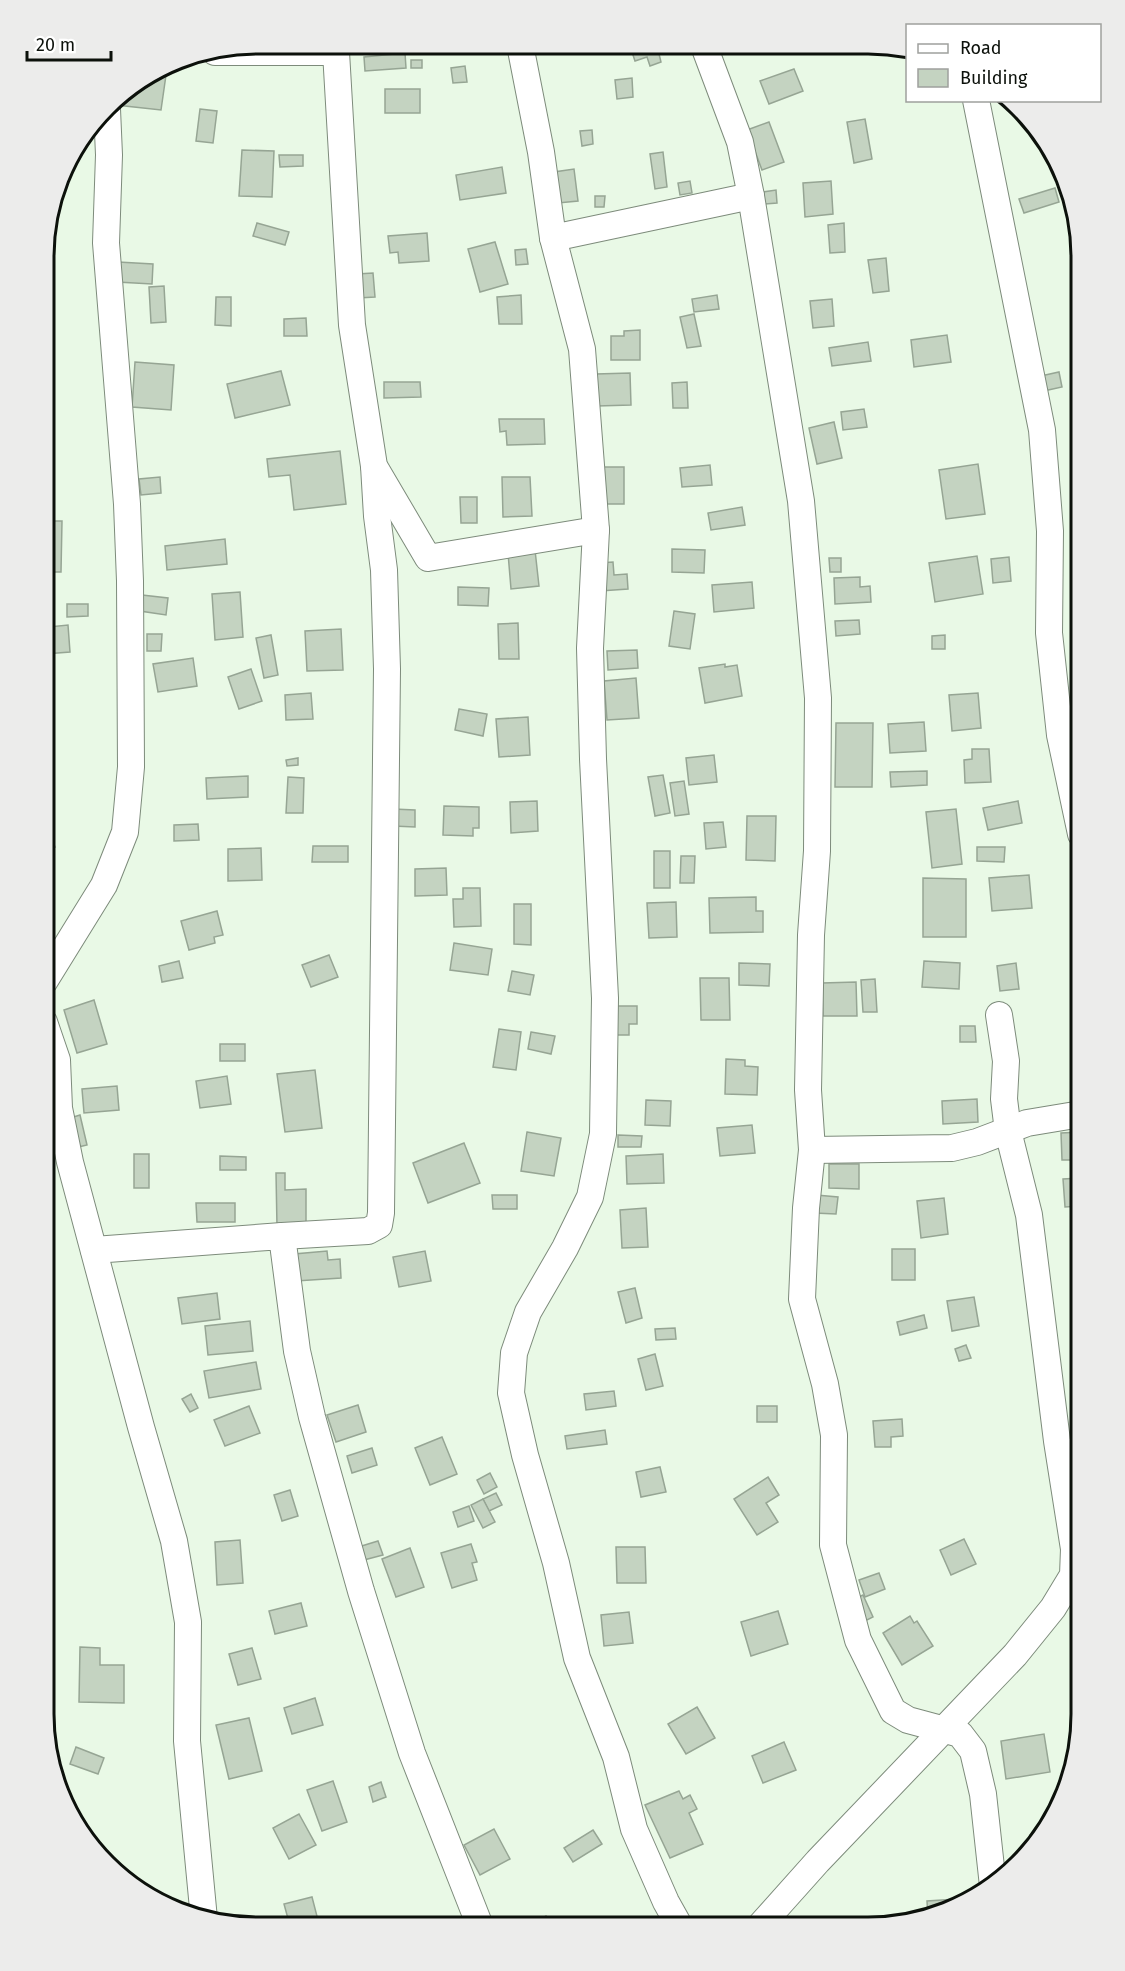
<svg xmlns="http://www.w3.org/2000/svg" width="1125" height="1971" font-family="'Fira Sans',sans-serif">
<style>
.building{fill:#c4d3c1;stroke:#96a594;stroke-width:1.5}
.lines{fill:none;stroke-linecap:round;stroke-linejoin:round}
.street-casing{stroke:#7d8b7b;stroke-width:28}
.street{stroke:#fff;stroke-width:26}
.rim{fill:none;stroke:#0c110b;stroke-width:3}
</style>
<rect width="100%" height="100%" fill="#e9f9e6"/>
<g class="building">
<polygon points="630,46 664,46 666,51 659,54 661,62 650,66 647,57 635,61"/>
<polygon points="405,53 406,68 365,71 364,57"/>
<rect x="411" y="60" width="11" height="8"/>
<polygon points="465,66 467,82 453,83 451,68"/>
<polygon points="163,68 167,68 161,110 116,105 117,96"/>
<polygon points="794,69 803,91 769,104 760,81"/>
<polygon points="632,78 633,97 617,99 615,80"/>
<rect x="385" y="89" width="35" height="24"/>
<polygon points="200,109 217,111 213,143 196,141"/>
<polygon points="865,119 872,159 854,163 847,122"/>
<polygon points="769,122 784,162 762,170 747,130"/>
<polygon points="592,130 593,144 582,146 580,131"/>
<polygon points="242,150 274,151 272,197 239,196"/>
<polygon points="663,152 667,187 655,189 650,154"/>
<polygon points="279,155 303,155 303,166 280,167"/>
<polygon points="502,167 506,193 460,200 456,175"/>
<polygon points="574,169 578,201 558,203 554,172"/>
<polygon points="690,181 692,193 680,195 678,183"/>
<polygon points="831,181 833,214 805,217 803,183"/>
<polygon points="1055,188 1059,202 1024,213 1019,199"/>
<polygon points="776,190 777,203 765,204 763,192"/>
<polygon points="595,196 605,196 604,207 595,207"/>
<polygon points="257,223 289,232 285,245 253,236"/>
<polygon points="844,223 845,252 830,253 828,225"/>
<polygon points="427,233 429,261 399,263 398,252 390,253 388,236"/>
<polygon points="495,242 508,284 480,292 468,249"/>
<polygon points="526,249 528,264 516,265 515,250"/>
<polygon points="886,258 889,291 873,293 868,260"/>
<polygon points="118,262 153,264 152,284 117,282"/>
<polygon points="373,273 375,297 358,298 357,274"/>
<polygon points="164,286 166,322 151,323 149,287"/>
<polygon points="521,295 522,324 499,324 497,297"/>
<polygon points="717,295 719,309 694,312 692,299"/>
<polygon points="216,297 231,297 231,326 215,325"/>
<polygon points="832,299 834,326 813,328 810,301"/>
<polygon points="694,314 701,346 687,348 680,317"/>
<polygon points="306,318 307,336 284,336 284,319"/>
<polygon points="640,330 640,360 611,360 611,336 624,336 624,331"/>
<polygon points="947,335 951,362 914,367 911,340"/>
<polygon points="868,342 871,361 832,366 829,348"/>
<polygon points="135,362 174,365 171,410 132,407"/>
<polygon points="281,371 290,405 235,418 227,384"/>
<polygon points="1059,372 1062,387 1039,392 1036,377"/>
<polygon points="630,373 631,405 597,406 596,374"/>
<polygon points="384,382 420,382 421,397 384,398"/>
<polygon points="687,382 688,408 673,408 672,383"/>
<polygon points="864,409 867,427 843,430 841,412"/>
<polygon points="499,419 544,419 545,444 507,445 506,431 500,432"/>
<polygon points="834,422 842,458 817,464 809,428"/>
<polygon points="340,451 346,504 294,510 290,475 269,477 267,459"/>
<polygon points="978,464 985,514 946,519 939,470"/>
<polygon points="710,465 712,485 682,487 680,468"/>
<rect x="597" y="467" width="27" height="37"/>
<polygon points="160,477 161,493 141,495 139,479"/>
<polygon points="502,477 530,477 532,516 503,517"/>
<polygon points="460,497 477,497 477,523 461,523"/>
<polygon points="742,507 745,525 711,530 708,513"/>
<polygon points="45,521 62,521 61,572 45,572"/>
<polygon points="225,539 227,564 167,570 165,546"/>
<polygon points="672,549 705,550 704,573 672,572"/>
<polygon points="535,550 539,586 511,589 508,553"/>
<polygon points="977,556 983,594 935,602 929,563"/>
<polygon points="1009,557 1011,581 993,583 991,559"/>
<polygon points="829,558 841,558 841,572 830,572"/>
<polygon points="613,562 614,575 627,574 628,589 600,591 598,563"/>
<polygon points="860,577 860,587 870,586 871,602 835,604 834,578"/>
<polygon points="752,582 754,608 714,612 712,585"/>
<polygon points="458,587 489,588 488,606 458,605"/>
<polygon points="240,592 243,637 215,640 212,594"/>
<polygon points="142,595 168,598 166,615 140,611"/>
<polygon points="67,604 88,604 88,616 67,617"/>
<polygon points="674,611 695,614 690,649 669,646"/>
<polygon points="45,618 49,618 49,627 68,625 70,652 45,654"/>
<polygon points="859,620 860,634 836,636 835,621"/>
<polygon points="518,623 519,659 499,659 498,624"/>
<polygon points="341,629 343,670 307,671 305,631"/>
<polygon points="147,634 162,634 161,651 147,651"/>
<polygon points="271,635 278,675 264,678 256,638"/>
<polygon points="945,635 945,649 932,649 932,636"/>
<polygon points="637,650 638,668 608,670 607,651"/>
<polygon points="193,658 197,686 158,692 153,664"/>
<polygon points="725,664 725,667 737,665 742,696 705,703 699,668"/>
<polygon points="251,669 262,701 239,709 228,677"/>
<polygon points="636,678 639,718 607,720 604,681"/>
<polygon points="311,693 313,719 286,720 285,695"/>
<polygon points="978,693 981,728 952,731 949,695"/>
<polygon points="459,709 487,714 483,736 455,730"/>
<polygon points="528,717 530,755 499,757 496,719"/>
<polygon points="924,722 926,751 890,753 888,724"/>
<polygon points="836,723 873,723 872,787 835,787"/>
<polygon points="972,749 989,749 991,782 965,783 964,760 972,759"/>
<polygon points="714,755 717,782 689,785 686,758"/>
<polygon points="298,758 298,765 287,766 286,760"/>
<polygon points="927,771 927,785 891,787 890,772"/>
<polygon points="663,775 670,813 655,816 648,777"/>
<polygon points="248,776 248,797 207,799 206,778"/>
<polygon points="288,777 304,778 303,813 286,813"/>
<polygon points="684,781 689,814 675,816 670,783"/>
<polygon points="537,801 538,831 511,833 510,802"/>
<polygon points="1018,801 1022,823 988,830 983,808"/>
<polygon points="444,806 479,807 479,828 473,828 473,836 443,835"/>
<polygon points="393,809 415,810 415,827 393,826"/>
<polygon points="956,809 962,864 932,868 926,812"/>
<polygon points="747,816 776,816 775,861 746,860"/>
<polygon points="45,821 55,847 45,851"/>
<polygon points="723,822 726,847 706,849 704,823"/>
<polygon points="198,824 199,840 174,841 174,825"/>
<polygon points="313,846 348,846 348,862 312,862"/>
<polygon points="977,847 1005,847 1004,862 977,861"/>
<polygon points="261,848 262,880 228,881 228,849"/>
<rect x="654" y="851" width="16" height="37"/>
<polygon points="681,856 695,856 694,883 680,883"/>
<polygon points="446,868 447,895 415,896 415,869"/>
<polygon points="1029,875 1032,908 992,911 989,878"/>
<polygon points="923,878 966,879 966,937 923,937"/>
<polygon points="463,888 480,888 481,926 454,927 453,899 463,899"/>
<polygon points="756,897 756,911 763,911 763,932 710,933 709,898"/>
<polygon points="676,902 677,937 649,938 647,903"/>
<polygon points="514,904 531,904 531,945 514,944"/>
<polygon points="217,911 223,935 214,937 215,943 189,950 181,921"/>
<polygon points="454,943 492,949 488,975 450,970"/>
<polygon points="329,955 338,977 311,987 302,965"/>
<polygon points="179,961 183,978 162,982 159,966"/>
<polygon points="924,961 960,963 959,989 922,987"/>
<polygon points="739,963 770,964 769,986 739,985"/>
<polygon points="1016,963 1019,989 1000,991 997,966"/>
<polygon points="512,971 534,975 530,995 508,991"/>
<polygon points="700,978 729,978 730,1020 701,1020"/>
<polygon points="875,979 877,1012 863,1012 861,980"/>
<polygon points="856,982 857,1016 823,1016 822,983"/>
<polygon points="94,1000 107,1044 77,1053 64,1010"/>
<polygon points="615,1006 637,1006 637,1024 629,1024 629,1035 614,1035"/>
<polygon points="960,1026 975,1026 976,1042 960,1042"/>
<polygon points="499,1029 521,1032 516,1070 493,1067"/>
<polygon points="531,1032 555,1036 551,1054 528,1049"/>
<rect x="220" y="1044" width="25" height="17"/>
<polygon points="726,1059 745,1060 745,1066 758,1067 757,1095 725,1094"/>
<polygon points="315,1070 322,1128 285,1132 277,1074"/>
<polygon points="227,1076 231,1104 200,1108 196,1081"/>
<polygon points="117,1086 119,1110 84,1113 82,1089"/>
<polygon points="977,1099 978,1122 943,1124 942,1101"/>
<polygon points="646,1100 671,1101 670,1126 645,1125"/>
<polygon points="80,1115 87,1145 74,1148 67,1119"/>
<polygon points="752,1125 755,1153 720,1156 717,1128"/>
<polygon points="527,1132 561,1138 554,1176 521,1171"/>
<polygon points="1081,1132 1081,1150 1077,1150 1077,1160 1062,1160 1061,1133"/>
<polygon points="618,1135 642,1136 641,1147 618,1147"/>
<polygon points="464,1143 480,1183 428,1203 413,1163"/>
<rect x="134" y="1154" width="15" height="34"/>
<polygon points="663,1154 664,1183 627,1184 626,1156"/>
<polygon points="220,1156 246,1157 246,1170 220,1170"/>
<polygon points="829,1164 859,1164 859,1189 829,1188"/>
<polygon points="276,1173 285,1173 285,1190 306,1189 306,1227 277,1227"/>
<polygon points="1081,1178 1081,1206 1065,1207 1063,1179"/>
<polygon points="492,1195 517,1195 517,1209 493,1209"/>
<polygon points="816,1195 838,1197 836,1214 814,1213"/>
<polygon points="944,1198 948,1234 921,1238 917,1201"/>
<polygon points="196,1203 235,1203 235,1222 197,1222"/>
<polygon points="646,1208 648,1247 622,1248 620,1210"/>
<polygon points="1081,1237 1081,1280 1078,1280 1076,1238"/>
<rect x="892" y="1249" width="23" height="31"/>
<polygon points="327,1251 328,1260 340,1259 341,1278 296,1281 294,1254"/>
<polygon points="425,1251 431,1281 399,1287 393,1257"/>
<polygon points="635,1288 642,1318 626,1323 618,1292"/>
<polygon points="217,1293 220,1319 182,1324 178,1298"/>
<polygon points="974,1297 979,1326 952,1331 947,1301"/>
<polygon points="924,1315 927,1328 900,1335 897,1322"/>
<polygon points="250,1321 253,1351 208,1355 205,1326"/>
<polygon points="675,1328 676,1339 656,1340 655,1329"/>
<polygon points="966,1345 971,1358 959,1361 955,1349"/>
<polygon points="655,1354 663,1386 646,1390 638,1359"/>
<polygon points="256,1362 261,1389 209,1398 204,1371"/>
<polygon points="614,1391 616,1406 586,1410 584,1394"/>
<polygon points="191,1394 198,1408 190,1412 182,1399"/>
<polygon points="358,1405 366,1432 336,1442 327,1415"/>
<polygon points="249,1406 260,1433 225,1446 214,1420"/>
<rect x="757" y="1406" width="20" height="16"/>
<polygon points="902,1419 903,1436 891,1437 891,1447 875,1447 873,1421"/>
<polygon points="605,1430 607,1444 567,1449 565,1436"/>
<polygon points="442,1437 457,1474 430,1485 415,1448"/>
<polygon points="372,1448 377,1465 352,1473 347,1456"/>
<polygon points="660,1467 666,1492 641,1497 636,1472"/>
<polygon points="490,1473 497,1487 484,1494 477,1480"/>
<polygon points="768,1477 779,1495 766,1503 778,1522 757,1535 734,1499"/>
<polygon points="290,1490 298,1516 282,1521 274,1495"/>
<polygon points="496,1493 502,1505 489,1511 483,1499"/>
<polygon points="483,1499 495,1522 483,1528 471,1505"/>
<polygon points="469,1506 474,1521 458,1527 453,1512"/>
<polygon points="964,1539 976,1564 951,1575 940,1550"/>
<polygon points="240,1540 243,1583 217,1585 215,1542"/>
<polygon points="378,1541 383,1555 360,1561 355,1548"/>
<polygon points="471,1544 477,1562 472,1563 477,1580 452,1588 441,1553"/>
<polygon points="616,1547 645,1547 646,1583 617,1583"/>
<polygon points="410,1548 424,1587 396,1597 382,1559"/>
<polygon points="879,1573 885,1589 865,1597 859,1580"/>
<polygon points="863,1595 873,1617 861,1623 850,1601"/>
<polygon points="301,1603 307,1626 275,1634 269,1611"/>
<polygon points="778,1611 788,1644 751,1656 741,1622"/>
<polygon points="629,1612 633,1643 604,1646 601,1615"/>
<polygon points="910,1616 914,1623 917,1621 933,1646 902,1665 883,1633"/>
<polygon points="80,1647 100,1648 100,1665 124,1665 124,1703 79,1702"/>
<polygon points="252,1648 261,1679 238,1685 229,1654"/>
<polygon points="315,1698 323,1725 292,1734 284,1708"/>
<polygon points="697,1707 715,1738 686,1754 668,1724"/>
<polygon points="249,1718 262,1771 229,1779 216,1725"/>
<polygon points="1044,1734 1050,1772 1006,1779 1001,1741"/>
<polygon points="784,1742 796,1770 763,1783 752,1756"/>
<polygon points="76,1747 104,1758 98,1774 70,1764"/>
<polygon points="333,1781 347,1822 322,1831 307,1790"/>
<polygon points="381,1782 386,1797 373,1802 369,1787"/>
<polygon points="679,1791 683,1799 690,1795 697,1809 689,1813 703,1844 670,1858 645,1805"/>
<polygon points="299,1814 316,1845 289,1859 273,1828"/>
<polygon points="494,1829 510,1859 480,1875 464,1845"/>
<polygon points="593,1830 602,1844 573,1862 564,1848"/>
<polygon points="1044,1832 1037,1844 1032,1848 1030,1835"/>
<polygon points="312,1897 319,1924 290,1926 284,1904"/>
<polygon points="957,1899 957,1906 937,1916 928,1918 927,1901"/>
<polygon points="546,1916 550,1927 533,1927 532,1923"/>
</g>
<g class="lines">
<g class="street-casing">
<g id="street">
<polyline points="520,45 541,152 553,238 582,349 596,530 590,648 593,759 605,998 603,1134 590,1197 565,1248 528,1312 514,1353 511,1393 525,1455 556,1563 577,1658 616,1757 634,1829 666,1902 680,1927"/>
<polyline points="704,46 740,142 751,196 801,501 818,698 817,851 811,935 808,1090 812,1150 806,1208 802,1299 825,1384 834,1435 833,1545 858,1640 893,1711 908,1720 960,1734 973,1751 983,1794 993,1886"/>
<polyline points="215,52 336,52 352,325 374,466 428,558 596,530"/>
<polyline points="976,100 1042,430 1050,531 1049,633 1060,735 1081,834"/>
<polyline points="553,238 751,196"/>
<polyline points="44,982 104,885 125,832 131,767 130,581 127,504 106,243 109,155 107,109"/>
<polyline points="44,1022 57,1060 59,1108 70,1162 141,1427 174,1541 188,1622 187,1741 204,1919"/>
<polyline points="812,1150 952,1148 977,1142 1027,1123 1081,1114"/>
<polyline points="282,1236 368,1231 379,1225 381,1213 387,669 384,570 377,516 374,466"/>
<polyline points="94,1250 282,1236 297,1351 312,1417 361,1591 412,1753 480,1926"/>
<polyline points="759,1927 818,1861 1015,1655 1053,1608 1073,1575 1074,1549 1057,1441 1029,1215 1008,1131 1004,1099 1006,1061 999,1015"/>
</g>
</g>
<use href="#street" class="street"/>
</g>
<path d="M0 0H1125V1971H0ZM257 54H868A203 203 0 0 1 1071 257V1714A203 203 0 0 1 868 1917H257A203 203 0 0 1 54 1714V257A203 203 0 0 1 257 54Z" fill="#ececeb" fill-rule="evenodd"/>
<path class="rim" d="M257 54H868A203 203 0 0 1 1071 257V1714A203 203 0 0 1 868 1917H257A203 203 0 0 1 54 1714V257A203 203 0 0 1 257 54Z"/>
<rect x="906" y="24" width="195" height="78" fill="#ffffff" stroke="#9ea09d" stroke-width="1.5"/>
<rect x="918" y="44" width="30" height="9" fill="#ffffff" stroke="#9ea09d" stroke-width="1.5"/>
<text x="960" y="54" font-size="18" fill="#0c110b">Road</text>
<rect x="918" y="69" width="30" height="18" fill="#c4d3c1" stroke="#9ea09d" stroke-width="1.5"/>
<text x="960" y="84" font-size="18" fill="#0c110b">Building</text>
<path d="M27 51v9h84v-9" fill="none" stroke="#0c110b" stroke-width="3"/>
<text x="36" y="51" font-size="18" fill="#0c110b" stroke="#ffffff" stroke-width="4.5" paint-order="stroke">20 m</text>
</svg>
